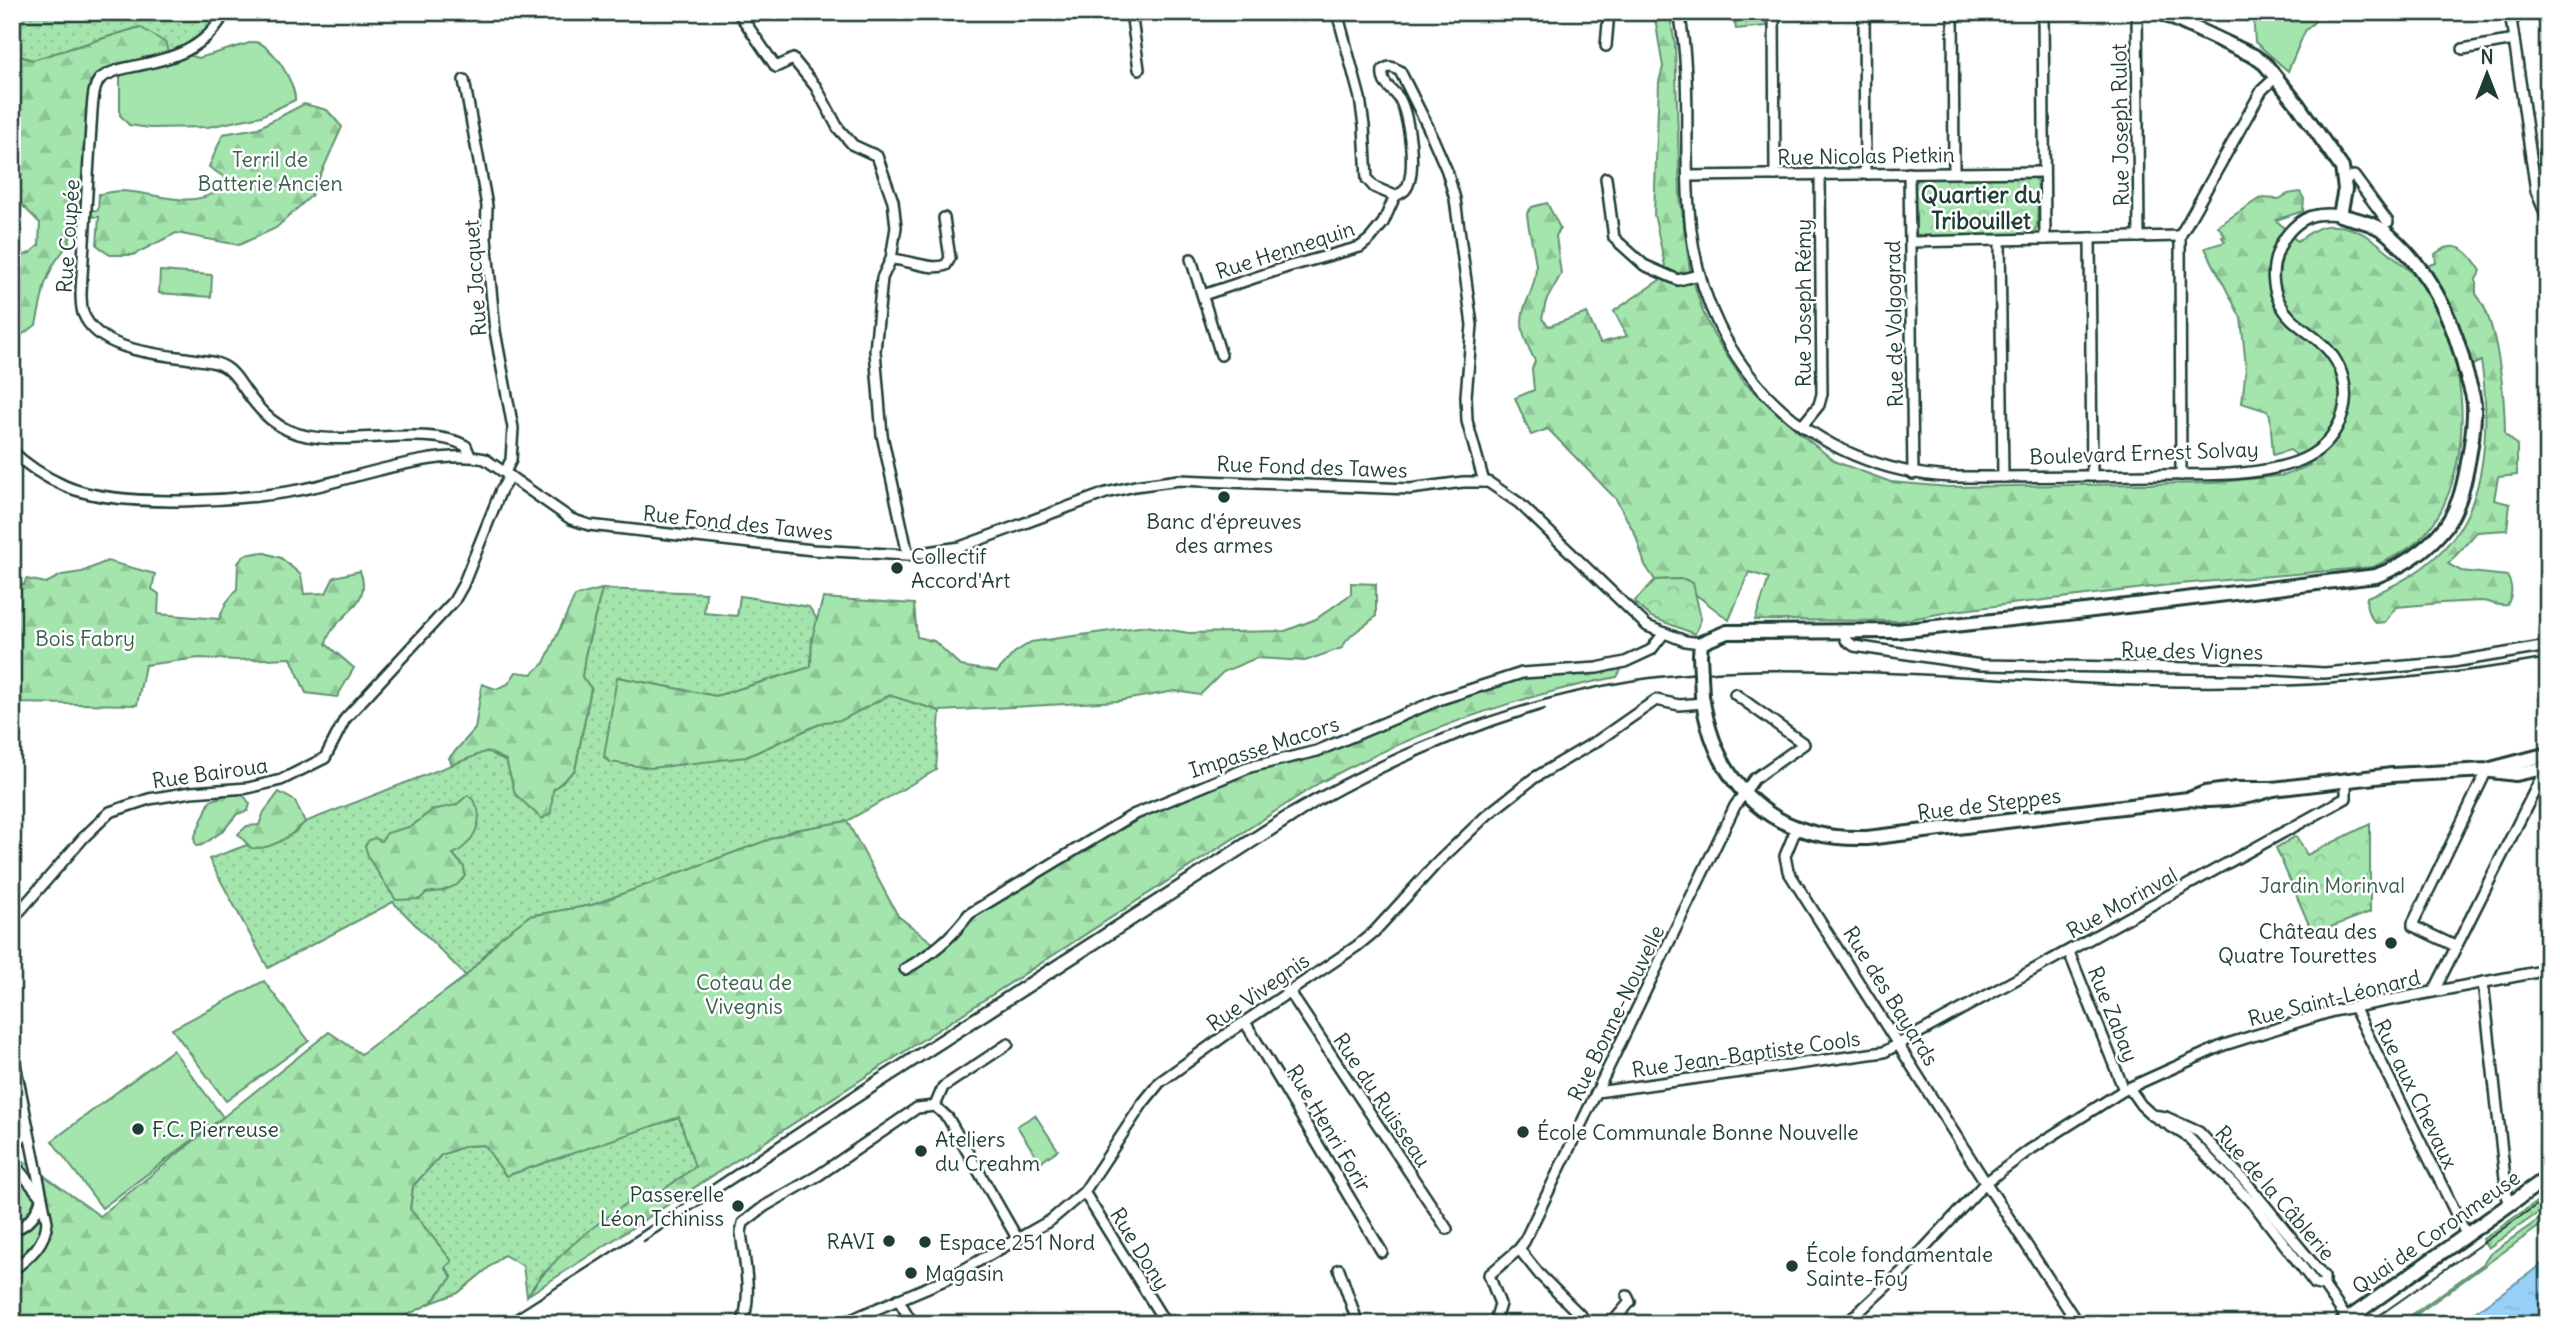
<svg xmlns="http://www.w3.org/2000/svg" width="2560" height="1336" font-family="Delius,sans-serif">
<style>
.grass{fill:url(#grass-dots);stroke:#629171;stroke-width:2}
.forest{fill:url(#forest-firs);stroke:#629171;stroke-width:2}
.park{fill:url(#park-crowns);stroke:#629171;stroke-width:2}
.garden{fill:#a4e5ae;stroke:#629171;stroke-width:2}
.water{fill:url(#water-ripples);stroke:#6796a9;stroke-width:2}
.lines{fill:none;stroke-linecap:round;stroke-linejoin:round}
.street-casing{stroke:#1f3d34;stroke-width:14}
.secondary-casing{stroke:#1f3d34;stroke-width:18}
.street{stroke:#fff;stroke-width:9}
.secondary{stroke:#fff;stroke-width:12}
.tram{stroke:#1f3d34;stroke-width:2}
.rail{stroke:#1f3d34;stroke-width:2.5}
.secondary-bridge-casing{stroke:#1f3d34;stroke-width:18;stroke-linecap:butt}
.secondary-bridge{stroke:#fff;stroke-width:12}
.poi-dot{fill:#1f3d34;stroke:#fff;stroke-width:2.5}
.labels{text-anchor:middle;dominant-baseline:central;stroke-width:5;stroke-linejoin:round;paint-order:stroke}
.street-label{font-size:21px;fill:#1f3d34;stroke:#fff}
.park-label{font-size:21px;fill:#3a5f4c;stroke:#fff}
.poi-label{font-size:21px;fill:#1f3d34;stroke:#fff;text-anchor:start}
.neighbourhood-label{font-size:23px;font-weight:bold;fill:#1f3d34;stroke:#fff}
</style>
<defs>
<pattern id="grass-dots" width="8" height="8" patternUnits="userSpaceOnUse" patternTransform="scale(1.75)"><rect width="8" height="8" fill="#a4e5ae"/><path d="M2 2h.1M6 6h.1" fill="none" stroke="#8dc596" stroke-width="1.8" stroke-linecap="round"/></pattern>
<pattern id="forest-firs" width="22" height="20" patternUnits="userSpaceOnUse" patternTransform="scale(1.75)"><rect width="22" height="20" fill="#a4e5ae"/><path d="M5 1l3.5 6h-7zM16 11l3.5 6h-7z" fill="#8dc596"/></pattern>
<pattern id="park-crowns" width="20" height="18" patternUnits="userSpaceOnUse" patternTransform="scale(1.75)"><rect width="20" height="18" fill="#a4e5ae"/><path d="M2 6a3 3 0 1 1 6 0M12 15a3 3 0 1 1 6 0" fill="none" stroke="#8dc596"/></pattern>
<pattern id="water-ripples" width="26" height="14" patternUnits="userSpaceOnUse" patternTransform="scale(1.75)"><rect width="26" height="14" fill="#97d1f7"/><path d="M2 4q2-2 4 0t4 0M15 11q2-2 4 0t4 0" fill="none" stroke="#82b4d4"/></pattern>
</defs>
<rect width="100%" height="100%" fill="#fff"/>
<filter id="ink" filterUnits="userSpaceOnUse"><feTurbulence type="fractalNoise" baseFrequency=".0143" numOctaves="2"/><feDisplacementMap in="SourceGraphic" scale="14" xChannelSelector="R" yChannelSelector="G"/><feConvolveMatrix kernelMatrix="1 2 1 2 8 2 1 2 1" color-interpolation-filters="sRGB"/></filter>
<g filter="url(#ink)">
<g class="grass">
<polygon points="12,12 222,12 202,38 168,55 140,27 33,60 19,56 12,50"/>
<polygon points="602,589 706,593 704,613 737,616 740,596 809,607 819,622 812,638 811,667 716,696 617,677 746,757 824,722 842,719 889,695 940,711 936,770 847,821 795,830 592,905 529,916 466,976 393,902 268,968 209,859 247,845 251,848 294,833 305,822 487,751 553,790 575,770 591,688 581,677 585,655"/>
<polygon points="679,1116 696,1167 542,1274 527,1296 523,1266 504,1255 458,1293 431,1303 452,1277 410,1209 413,1186 441,1155 465,1146 485,1145 506,1176"/>
<polygon points="2548,1194 2548,1206 2488,1248 2483,1239"/>
<polygon points="2548,1213 2548,1220 2403,1324 2399,1324 2483,1264 2490,1254"/>
</g>
<g class="forest">
<path d="M1654,12H1669L1675,44L1680,196L1690,271L1703,312L1713,334L1744,382L1803,436L1836,462L1891,482L1949,487L2211,483L2286,475L2310,465L2290,450L2273,455L2270,415L2267,411L2242,403L2246,367L2241,318L2205,248L2225,242L2222,237L2225,236L2218,226L2260,198L2279,199L2288,194L2300,192L2304,199L2303,211L2276,220L2297,241C2306,236 2316,227 2326,226C2361,222 2386,250 2410,271L2436,263L2435,254C2457,237 2470,253 2481,271L2476,279V294C2498,320 2505,399 2505,434L2517,445V475L2498,477L2494,500L2510,504L2507,530L2477,532L2448,564L2461,571L2507,576C2513,586 2513,595 2507,605C2497,607 2490,601 2480,601C2452,602 2424,604 2396,607L2385,622L2376,623C2368,615 2365,608 2367,597C2404,583 2440,561 2461,526C2488,482 2489,410 2481,361L2457,372C2468,424 2460,501 2419,540C2406,552 2389,559 2373,567L2169,585L1954,611L1900,621L1755,620L1769,578L1749,572L1729,620L1695,594L1692,583L1684,579L1655,580L1645,565L1636,536L1616,499L1548,429L1531,435L1515,398L1534,390L1532,369L1535,361C1527,345 1518,328 1524,309C1529,295 1536,283 1536,267C1535,249 1528,232 1527,213L1532,207L1547,203L1560,228L1556,236L1561,274L1546,301L1542,319L1549,326L1587,313L1600,343L1627,336L1614,311L1667,275L1654,214L1659,82L1663,67Z"/>
<path d="M140,27L166,43L168,55L118,63L90,81L80,211L98,210L99,194C106,193 114,191 121,191C158,192 186,211 222,189L224,177L209,167L223,134L258,128L304,104L327,110L342,127L311,196L276,228L239,245L176,233L133,255H110L97,245L99,217L78,216L68,244L53,265L45,284L36,325L20,336L15,335L12,329V260L30,253L39,245L40,223L12,195V50L19,56L33,60Z"/>
<path d="M262,552L281,558L301,575L304,594L326,593L334,577L360,571C375,607 331,616 326,644L354,668L337,697L306,693L291,658L236,660L199,658L145,665L137,705L12,703V582L24,585L26,579L46,583L62,575L82,572L107,561L155,574L152,589L159,594L158,614L219,619L226,603L237,589L238,563L245,555Z"/>
<path d="M1351,583L1376,584V616C1365,627 1349,633 1342,648L1305,661L1256,658L1223,672L1200,695L1175,691L1118,701L940,711L889,695L842,720L824,722L746,757L651,768L610,762L604,757L617,677L716,696L811,667L812,638L823,598L914,604L917,637L934,641L961,666L997,672L1014,653L1031,642L1146,626L1189,633L1285,631L1316,619L1351,594Z"/>
<polygon points="602,589 585,655 582,677 591,688 575,770 553,790 551,813 542,819 515,794 506,760 487,751 452,765 449,758 475,729 482,684 496,689 508,684 516,672 532,674 544,663 575,596"/>
<path d="M1622,668L1617,677C1512,697 1413,733 1319,783L527,1296C558,1250 602,1219 648,1189L656,1195L695,1167L679,1117L506,1176L484,1145L465,1146L441,1155L413,1186L410,1209L452,1261L445,1268L452,1277L431,1303L390,1324H12V1149L21,1159L100,1216L329,1032L361,1054L466,976L500,938L529,916L592,905L795,830L847,821L898,916L938,947L969,914L1142,818L1240,773L1326,752L1453,700L1523,678L1599,673Z"/>
<path d="M279,792L295,801L305,822C290,837 272,850 251,848L238,834L247,826L259,825L264,812Z"/>
<polygon points="242,793 250,804 248,811 237,814 223,831 202,845 196,846 194,838 210,801 227,794"/>
<path d="M468,795C490,813 475,844 453,854L464,867L465,876L457,885L442,891L426,893L420,899L396,900L369,859L365,846L369,840L375,838L381,841L387,833L412,826L432,810L456,805Z"/>
</g>
<g class="park">
<polygon points="1732,12 1765,12 1766,26 1736,29"/>
<polygon points="2032,177 2037,181 2038,187 2037,228 2033,234 1924,236 1916,234 1915,184 1918,179"/>
<polygon points="1684,579 1693,583 1701,619 1695,634 1651,617 1634,602 1655,580"/>
<polygon points="2370,824 2370,912 2313,934 2276,848 2296,836 2307,855"/>
<polygon points="12,1070 25,1124 12,1138"/>
</g>
<g class="garden">
<polygon points="2253,12 2324,12 2305,31 2288,71 2255,42"/>
<path d="M253,42C271,41 296,84 295,100L261,116L208,127L150,128L129,125L120,115V73L187,55L199,58Z"/>
<polygon points="160,271 212,275 211,297 159,293"/>
<polygon points="264,981 309,1041 226,1101 172,1029"/>
<polygon points="173,1050 223,1117 102,1208 52,1141"/>
<polygon points="1035,1115 1058,1150 1040,1162 1017,1126"/>
</g>
<polygon class="water" points="2548,1260 2548,1324 2458,1324"/>
<g class="lines">
<g class="street-casing">
<g id="street">
<path d="M225,12C205,51 170,59 131,67C121,69 108,72 100,79C93,86 93,101 92,110L81,292C81,299 81,306 83,313C98,351 158,354 192,359C203,361 218,361 228,369C235,374 240,383 245,390C261,413 278,431 307,436C353,445 429,425 466,446L470,456"/>
<polyline points="738,12 776,67 793,59 816,87 838,128 853,145 877,156 893,201 896,227 891,259 882,278 875,351 882,435 908,555"/>
<polyline points="1131,12 1139,69"/>
<path d="M1337,12L1360,98L1364,126L1367,179L1374,187L1395,196C1399,194 1402,193 1405,190C1418,175 1409,113 1399,98C1391,87 1381,85 1383,70C1390,65 1393,67 1400,71L1428,127L1447,171L1455,199L1472,325L1466,396L1467,421L1484,482"/>
<path d="M1679,12C1693,84 1682,157 1691,230C1708,369 1811,470 1952,477C2019,477 2087,476 2154,475C2200,474 2251,478 2296,462C2313,456 2327,445 2336,429C2353,401 2346,365 2321,343C2306,329 2289,322 2280,303C2264,273 2278,231 2309,217C2319,213 2330,214 2340,215"/>
<polyline points="1774,12 1775,175"/>
<polyline points="1864,12 1865,174"/>
<polyline points="1953,12 1954,172"/>
<polyline points="2043,12 2045,239"/>
<polyline points="2137,12 2139,237"/>
<polyline points="2510,12 2536,191 2548,220"/>
<polyline points="2512,20 2524,12"/>
<polyline points="1606,46 1609,12"/>
<polyline points="2463,49 2514,40"/>
<polyline points="464,80 487,206 486,238 495,331 513,428 511,460 505,472"/>
<polyline points="1909,173 1913,474"/>
<polyline points="1688,176 2043,172"/>
<polyline points="1606,178 1614,238 1644,265 1678,280 1700,275"/>
<polyline points="2345,179 2354,176 2388,222"/>
<polyline points="2090,238 2092,476"/>
<polyline points="2000,241 2003,477"/>
<polyline points="1911,242 2180,236"/>
<path d="M891,259C909,260 932,271 946,265L950,258L944,218"/>
<polyline points="1191,259 1221,355"/>
<polyline points="1203,295 1287,267 1360,247 1370,239 1383,223 1395,196"/>
<polyline points="1802,426 1819,405 1822,394 1820,175"/>
<path d="M12,451C26,465 47,478 65,486C120,510 254,501 313,487C362,476 436,449 485,459L571,519L589,525L813,550L908,555L960,547L1106,493L1135,486L1179,480L1410,489L1463,482H1488L1519,503L1647,626L1685,641L1701,643"/>
<polyline points="2181,475 2180,236 2262,90 2276,77"/>
<polyline points="1843,632 1846,640 1854,646 1981,665 2256,669 2324,673 2453,662 2548,646"/>
<polyline points="1796,829 1785,856 1788,871 1984,1180 2078,1324"/>
<polyline points="12,920 84,837 110,812 149,799 191,792 248,788 281,780 325,758 345,719 454,601 463,585 501,490 510,476"/>
<polyline points="2455,946 2413,926 2413,923 2487,770"/>
<polyline points="2069,952 2124,1090"/>
<path d="M905,969C931,955 952,937 969,914L1133,815L1250,767L1317,751L1441,699L1522,673L1597,668L1625,662L1651,650L1664,633"/>
<polyline points="2483,982 2507,1196 2510,1203"/>
<polyline points="1289,991 1447,1229"/>
<polyline points="2434,991 2546,768"/>
<polyline points="2354,1007 2466,1234"/>
<polyline points="1245,1022 1382,1252"/>
<path d="M12,1049L47,1222C45,1245 29,1257 12,1271"/>
<polyline points="2129,1088 2141,1105 2152,1115 2188,1137 2255,1206 2315,1284 2324,1286"/>
<polyline points="1597,1092 1884,1052 2346,798 2346,781"/>
<polyline points="935,1106 948,1118 1017,1238"/>
<polyline points="935,1106 943,1087 1008,1044"/>
<polyline points="2152,1115 2166,1117 2199,1132 2246,1182 2324,1277 2324,1286 2347,1319"/>
<polyline points="12,1143 18,1142 28,1127"/>
<polyline points="12,1161 40,1196"/>
<polyline points="1084,1192 1166,1324"/>
<path d="M12,1231C28,1225 37,1215 41,1199"/>
<polyline points="1519,1249 1539,1274 1589,1324"/>
<polyline points="1339,1269 1358,1324"/>
<polyline points="898,1299 913,1324"/>
<path d="M742,1324C753,1296 744,1260 741,1232L743,1223L765,1206L819,1175L917,1108L935,1106"/>
<polyline points="841,1324 947,1279 1051,1220 1084,1192 1143,1103 1160,1082 1231,1031 1357,946 1374,932 1436,864 1487,815 1534,778 1600,739 1656,700 1679,705 1703,703"/>
<polyline points="1494,1324 1500,1304 1489,1275 1519,1249 1524,1242 1735,806 1754,779 1804,744 1735,694"/>
<polyline points="1611,1324 1630,1302 1627,1296"/>
<polyline points="1846,1324 1908,1266 1985,1183 2028,1151 2124,1090 2224,1045 2333,1011 2548,970"/>
</g>
</g>
<g class="secondary-casing">
<g id="secondary">
<path d="M1700,655L1701,643L1727,632L1897,631L2068,613L2376,576C2404,565 2426,551 2445,527C2458,509 2463,489 2467,468C2471,447 2475,425 2474,404C2473,394 2469,383 2466,373C2454,320 2431,272 2389,235C2376,223 2357,220 2340,215L2345,189L2342,168L2298,105L2265,64L2254,56L2160,12"/>
<path d="M1702,696C1716,788 1773,841 1867,838L2188,799C2218,802 2245,799 2273,789"/>
<polyline points="2491,771 2516,774 2548,767"/>
<polyline points="2192,798 2205,793 2236,789 2273,789 2392,775 2487,770 2548,754"/>
<polyline points="2341,1324 2548,1177"/>
</g>
</g>
<use href="#street" class="street"/>
<use href="#secondary" class="secondary"/>
<polyline class="tram" points="2367,1324 2548,1197"/>
<g class="rail">
<path d="M644,1241L1319,806C1392,765 1465,733 1545,709"/>
<path d="M499,1324L601,1259L875,1076L1285,811C1395,747 1510,700 1636,680C1728,666 1821,670 1914,674C1981,678 2048,681 2115,685C2260,691 2404,684 2548,658"/>
</g>
<g class="secondary-bridge-casing">
<polyline id="secondary-bridge" points="1700,655 1702,696"/>
</g>
<use href="#secondary-bridge" class="secondary-bridge"/>
</g>
</g>
<g class="poi-dot">
<circle cx="1224" cy="497" r="7"/>
<circle cx="897" cy="568" r="7"/>
<circle cx="2391" cy="943" r="7"/>
<circle cx="138" cy="1129" r="7"/>
<circle cx="1523" cy="1132" r="7"/>
<circle cx="921" cy="1151" r="7"/>
<circle cx="738" cy="1206" r="7"/>
<circle cx="889" cy="1241" r="7"/>
<circle cx="925" cy="1242" r="7"/>
<circle cx="1792" cy="1266" r="7"/>
<circle cx="911" cy="1273" r="7"/>
</g>
<g class="labels">
<g class="street-label">
<text transform="translate(2120 125) rotate(-91)">Rue Joseph Rulot</text>
<text transform="translate(1866 156) rotate(-1)">Rue Nicolas Pietkin</text>
<text transform="translate(68 236) rotate(-86)">Rue Coupée</text>
<text transform="translate(1285 250) rotate(-18)">Rue Hennequin</text>
<text transform="translate(475 278) rotate(-94)">Rue Jacquet</text>
<text transform="translate(1803 303) rotate(-90)">Rue Joseph Rémy</text>
<text transform="translate(1894 324) rotate(-91)">Rue de Volgograd</text>
<text transform="translate(2144 453) rotate(-2)">Boulevard Ernest Solvay</text>
<text transform="translate(1312 467) rotate(2)">Rue Fond des Tawes</text>
<text transform="translate(738 523) rotate(6)">Rue Fond des Tawes</text>
<text transform="translate(2192 651) rotate(1)">Rue des Vignes</text>
<text transform="translate(1264 747) rotate(-18)">Impasse Macors</text>
<text transform="translate(210 773) rotate(-8)">Rue Bairoua</text>
<text transform="translate(1989 804) rotate(-7)">Rue de Steppes</text>
<text transform="translate(2122 903) rotate(-29)">Rue Morinval</text>
<text transform="translate(1258 992) rotate(-35)">Rue Vivegnis</text>
<text transform="translate(1891 996) rotate(58)">Rue des Bayards</text>
<text transform="translate(2334 998) rotate(-14)">Rue Saint-Léonard</text>
<text transform="translate(1616 1013) rotate(-64)">Rue Bonne-Nouvelle</text>
<text transform="translate(2113 1014) rotate(68)">Rue Zabay</text>
<text transform="translate(1746 1054) rotate(-8)">Rue Jean-Baptiste Cools</text>
<text transform="translate(2416 1094) rotate(64)">Rue aux Chevaux</text>
<text transform="translate(1382 1100) rotate(56)">Rue du Ruisseau</text>
<text transform="translate(1329 1128) rotate(59)">Rue Henri Forir</text>
<text transform="translate(2275 1193) rotate(49)">Rue de la Câblerie</text>
<text transform="translate(2436 1232) rotate(-35)">Quai de Coronmeuse</text>
<text transform="translate(1140 1249) rotate(58)">Rue Dony</text>
</g>
<g class="park-label">
<text x="270" y="159">Terril de<tspan x="270" dy="24">Batterie Ancien</tspan></text>
<text x="85" y="638">Bois Fabry</text>
<text x="2332" y="885">Jardin Morinval</text>
<text x="744" y="982">Coteau de<tspan x="744" dy="24">Vivegnis</tspan></text>
</g>
<g class="poi-label">
<text x="1224" y="521" text-anchor="middle">Banc d'épreuves<tspan x="1224" dy="24">des armes</tspan></text>
<text x="911" y="556">Collectif<tspan x="911" dy="24">Accord'Art</tspan></text>
<text x="2377" y="931" text-anchor="end">Château des<tspan x="2377" dy="24">Quatre Tourettes</tspan></text>
<text x="152" y="1129">F.C. Pierreuse</text>
<text x="1537" y="1132">École Communale Bonne Nouvelle</text>
<text x="935" y="1139">Ateliers<tspan x="935" dy="24">du Creahm</tspan></text>
<text x="724" y="1194" text-anchor="end">Passerelle<tspan x="724" dy="24">Léon Tchiniss</tspan></text>
<text x="875" y="1241" text-anchor="end">RAVI</text>
<text x="939" y="1242">Espace 251 Nord</text>
<text x="1806" y="1254">École fondamentale<tspan x="1806" dy="24">Sainte-Foy</tspan></text>
<text x="925" y="1273">Magasin</text>
</g>
<g class="neighbourhood-label">
<text x="1981" y="194">Quartier du<tspan x="1981" dy="26">Tribouillet</tspan></text>
</g>
</g>
<rect width="2560" height="1336" fill="none" stroke="#fff" stroke-width="42"/>
<rect x="21" y="21" width="2518" height="1294" fill="none" stroke="#1f3d34" stroke-width="2.5" filter="url(#ink)"/>
<g transform="translate(2487 74)" stroke="#ffffff" stroke-width="5" paint-order="stroke">
<path d="M0-5L12 26L0 18L-12 26Z" fill="#1f3d34"/>
<text y="-10" font-size="19" font-weight="bold" text-anchor="middle" fill="#1f3d34">N</text>
</g>
</svg>
